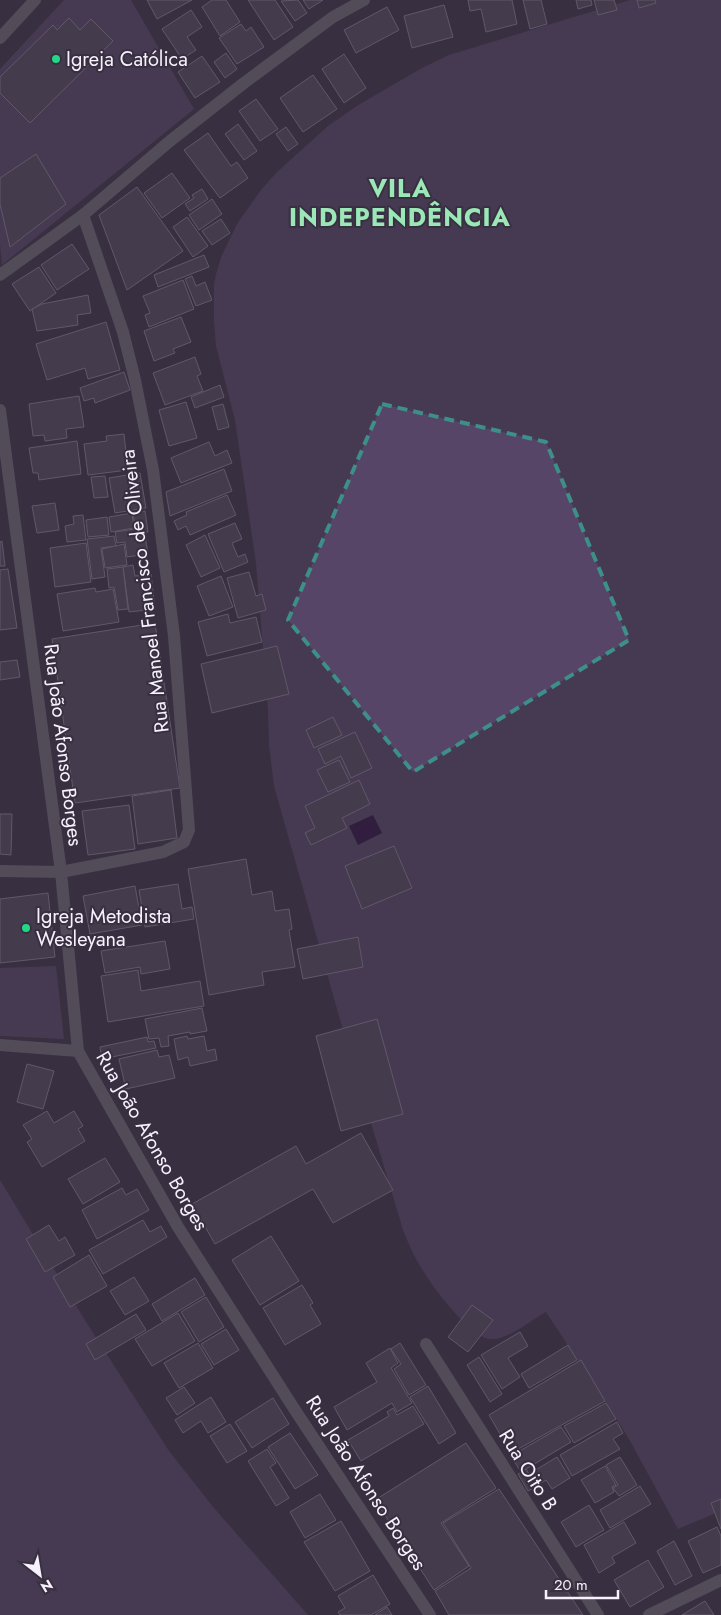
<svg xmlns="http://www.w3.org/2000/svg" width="721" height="1615" font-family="Jost,sans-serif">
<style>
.green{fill:#574568}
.water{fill:#29093f}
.building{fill:#534b5d;stroke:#91889c}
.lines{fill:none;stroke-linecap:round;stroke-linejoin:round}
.minor{stroke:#716d76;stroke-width:12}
.marked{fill:none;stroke:#3d8f8a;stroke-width:4;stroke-dasharray:10 6;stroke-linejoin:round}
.poi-dot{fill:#22d887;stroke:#383040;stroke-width:2}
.labels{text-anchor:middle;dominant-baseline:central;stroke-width:4;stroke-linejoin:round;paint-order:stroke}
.poi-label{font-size:20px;fill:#f6f1fc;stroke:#383040;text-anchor:start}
.street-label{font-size:20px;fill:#f6f1fc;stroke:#383040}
.district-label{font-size:25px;font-weight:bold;letter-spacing:1px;fill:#9be7b8;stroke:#383040}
</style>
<rect width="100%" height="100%" fill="#383040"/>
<g class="green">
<polygon points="64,0 131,0 194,109 2,265 0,244 0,69"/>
<path d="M630,0H721V1511L678,1529L628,1437L546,1312C531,1320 508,1340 491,1339C472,1339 433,1288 424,1272C415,1259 409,1245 403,1230L339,1016L274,786L269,745L268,710L256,563L235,420L216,346L214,322V284L217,270L222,255L237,224L261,190L276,173L328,126L360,104L422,68L449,55Z"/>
<polygon points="56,966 64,1039 0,1036 0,968"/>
<polygon points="0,1180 88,1325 169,1451 214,1508 308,1615 0,1615"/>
</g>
<polygon class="water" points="373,815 382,833 358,845 349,826"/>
<g class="building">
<polygon points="147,0 192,0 157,19"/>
<polygon points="212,0 226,0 240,22 220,36 202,7"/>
<polygon points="248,0 275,0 293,27 274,40"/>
<polygon points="298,0 307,13 295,21 281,1"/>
<polygon points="303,0 323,0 309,9"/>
<polygon points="468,0 512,0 517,24 486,32 481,9 470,11"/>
<polygon points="523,0 541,0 547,24 530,29"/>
<polygon points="576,0 591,0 592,5 578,9"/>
<polygon points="594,0 614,0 617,10 598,15"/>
<polygon points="637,0 655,0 656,3 639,8"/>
<polygon points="444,5 453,37 412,48 404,16"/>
<polygon points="387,7 399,30 356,53 344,30"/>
<polygon points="191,10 202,27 187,37 196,50 182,59 162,29"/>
<polygon points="69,18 80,30 91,19 113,41 30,123 0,93 0,77 53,25 57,30"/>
<polygon points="241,24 246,31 251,27 264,47 237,64 219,38"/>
<polygon points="226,53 237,69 225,78 214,62"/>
<polygon points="344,54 366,88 344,103 322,69"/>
<polygon points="202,56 220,82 195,98 178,72"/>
<polygon points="313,75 337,109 303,132 280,98"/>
<polygon points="256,99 278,129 260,141 239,111"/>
<polygon points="238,124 257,151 244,160 225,134"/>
<polygon points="286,127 298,144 288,151 276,134"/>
<polygon points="208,133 231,166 237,162 248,178 220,198 184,150"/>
<polygon points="36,154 66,204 10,247 0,204 0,178"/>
<polygon points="172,173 190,198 162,218 144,193"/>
<polygon points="137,187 183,251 127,290 99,215"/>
<polygon points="202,189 208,199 190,211 185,204 194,198 192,195"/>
<polygon points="212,199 222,214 199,230 189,215"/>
<polygon points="187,217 208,246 193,257 173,227"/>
<polygon points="221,219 230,233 212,245 202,231"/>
<polygon points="72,244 89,269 57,290 41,265"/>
<polygon points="204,255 209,267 158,287 154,275"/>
<polygon points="39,267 56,293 30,311 12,284"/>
<polygon points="192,276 196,286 205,282 212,300 196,306 185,279"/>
<polygon points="183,280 194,309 149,327 145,315 150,313 143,296"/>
<polygon points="88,295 91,313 77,315 78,325 37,331 32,309 42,304"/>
<polygon points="181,317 191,342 173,349 175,353 154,361 144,331"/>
<polygon points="106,322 120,370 88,379 85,368 47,380 36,344"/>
<polygon points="195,357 201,374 197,376 203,391 165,405 153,373"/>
<polygon points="124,372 130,390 95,403 94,398 84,401 80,388"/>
<polygon points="220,385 224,397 195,408 191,397"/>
<polygon points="79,396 84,427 66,429 67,438 45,441 44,435 33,436 29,404"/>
<polygon points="186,402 197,438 169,446 159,410"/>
<polygon points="223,404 229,427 218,430 212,407"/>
<polygon points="124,434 128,470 88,475 84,444 107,441 106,436"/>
<polygon points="77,441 81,474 39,480 38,473 33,473 29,448"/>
<polygon points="209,442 215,456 227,450 232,463 181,483 171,458"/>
<polygon points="224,469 232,491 170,516 166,492"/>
<polygon points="140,473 146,508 115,513 109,478"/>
<polygon points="105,476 108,497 94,498 91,477"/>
<polygon points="227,495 236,515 190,535 186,526 178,530 174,521 187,515 186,512"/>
<polygon points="55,503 59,530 37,533 32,506"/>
<polygon points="145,511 148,532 136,534 133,513"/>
<polygon points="132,513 134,528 111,532 109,517"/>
<polygon points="83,515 86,540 67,542 65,526 74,524 73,516"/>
<polygon points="107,517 109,535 88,537 86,520"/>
<polygon points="235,523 242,539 232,543 238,557 245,554 248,562 224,572 208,534"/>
<polygon points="134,529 135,537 145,535 148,554 127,557 125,542 117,543 115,532"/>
<polygon points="205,535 220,568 201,577 186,545"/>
<polygon points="114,536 116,546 101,548 105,577 92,579 87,539"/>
<polygon points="2,541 5,566 0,566 0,542"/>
<polygon points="86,543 91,582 55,587 50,548"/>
<polygon points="124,544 127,565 105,568 102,549"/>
<polygon points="133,565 135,576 151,574 155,609 129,612 123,567"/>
<polygon points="123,567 128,609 118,610 114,587 109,588 107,569"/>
<polygon points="8,569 17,628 0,630 0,570"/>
<polygon points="249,572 256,596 262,594 266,610 238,618 227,578"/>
<polygon points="221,576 233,607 209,616 197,586"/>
<polygon points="95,588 96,592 113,589 119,622 63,631 57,594"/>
<polygon points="228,614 230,623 256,617 262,642 207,656 198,622"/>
<polygon points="155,623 180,788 75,803 52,639"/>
<polygon points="277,646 289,694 212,713 201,664"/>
<polygon points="17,660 20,677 0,680 0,662"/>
<polygon points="333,717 342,735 314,748 306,730"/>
<polygon points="355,732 372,768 351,778 341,756 325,764 318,749"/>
<polygon points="339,760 350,782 328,792 317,770"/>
<polygon points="359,780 370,804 342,818 347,828 311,845 305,833 315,828 305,806"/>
<polygon points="171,790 177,838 138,844 132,796"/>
<polygon points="129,805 135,849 88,855 82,811"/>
<polygon points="0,814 12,814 11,855 0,854"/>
<polygon points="394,846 412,888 362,909 345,866"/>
<polygon points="246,859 252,895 272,891 275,911 289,909 292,929 289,930 295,967 262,972 264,985 209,995 188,869"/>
<polygon points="178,884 182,909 192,907 194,919 145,927 139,890"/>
<polygon points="135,886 142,925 90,934 83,896"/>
<polygon points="48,893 55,957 0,963 0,899"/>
<polygon points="358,937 363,967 303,979 297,949"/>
<polygon points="165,941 170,969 141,974 140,967 105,973 101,951"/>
<polygon points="138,970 141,991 200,981 204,1006 108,1022 101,976"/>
<polygon points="202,1008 207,1031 190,1034 190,1032 168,1036 169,1046 161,1047 159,1038 149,1039 145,1019"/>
<polygon points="377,1019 403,1114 341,1131 316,1036"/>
<polygon points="187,1036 188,1039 204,1036 207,1051 215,1049 217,1060 190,1066 188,1057 178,1060 174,1039"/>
<polygon points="147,1037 148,1042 154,1041 156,1048 102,1059 100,1047"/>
<polygon points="157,1050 159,1057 169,1055 175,1078 126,1089 119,1059"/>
<polygon points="27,1064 54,1071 43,1109 17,1102"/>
<polygon points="47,1111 54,1123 74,1111 83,1126 78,1129 85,1141 42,1167 27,1142 32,1139 23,1125"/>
<polygon points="361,1133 393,1190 333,1223 313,1189 215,1244 192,1204 296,1146 306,1164"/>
<polygon points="105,1158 120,1182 83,1204 68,1179"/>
<polygon points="122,1188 126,1195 137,1189 149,1210 97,1239 82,1210"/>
<polygon points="143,1220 150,1232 161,1226 167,1237 103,1274 89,1250"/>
<polygon points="49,1225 59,1241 65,1237 75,1255 45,1272 26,1239"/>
<polygon points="271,1236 299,1281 260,1305 232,1260"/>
<polygon points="89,1255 107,1286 70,1307 53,1277"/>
<polygon points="134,1277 149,1301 125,1315 110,1291"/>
<polygon points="195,1278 205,1295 162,1321 152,1304"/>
<polygon points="302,1285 313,1303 310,1305 321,1324 285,1345 263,1308"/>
<polygon points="206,1297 224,1327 199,1342 181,1312"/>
<polygon points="472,1305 493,1320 468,1352 448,1337"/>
<polygon points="178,1313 195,1341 152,1366 135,1339"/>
<polygon points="136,1314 146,1330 95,1360 86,1344"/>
<polygon points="226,1329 239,1350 214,1365 201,1344"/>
<polygon points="520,1332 528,1346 508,1358 520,1377 502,1389 481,1355"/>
<polygon points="198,1343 213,1368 179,1388 164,1363"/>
<polygon points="400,1343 426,1385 409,1395 394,1369 401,1364 391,1349"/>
<polygon points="568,1345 577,1360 529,1388 521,1374"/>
<polygon points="390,1348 398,1363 391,1368 412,1403 397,1412 392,1403 347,1430 334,1407 377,1382 366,1363"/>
<polygon points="479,1357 502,1394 490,1402 467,1365"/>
<polygon points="581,1360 605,1401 511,1453 489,1415"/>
<polygon points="428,1386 456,1433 439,1444 410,1397"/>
<polygon points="184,1387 195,1403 177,1415 166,1398"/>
<polygon points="211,1397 226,1422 208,1433 201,1421 183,1433 175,1420"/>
<polygon points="273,1398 289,1424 252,1448 235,1422"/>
<polygon points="606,1403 616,1419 574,1443 564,1426"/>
<polygon points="413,1406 424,1424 361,1461 348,1440 389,1416 387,1412 393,1408 397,1415"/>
<polygon points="617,1422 623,1433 613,1439 620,1449 572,1476 560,1455"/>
<polygon points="230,1424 247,1451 227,1463 210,1436"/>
<polygon points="561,1427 571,1442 521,1472 511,1456"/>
<polygon points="290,1433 318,1475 295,1489 268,1447"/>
<polygon points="466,1443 496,1488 441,1523 469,1566 434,1590 375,1500"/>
<polygon points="267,1449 276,1463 270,1467 289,1498 276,1506 248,1461"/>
<polygon points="557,1457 570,1478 552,1489 546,1480 528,1491 518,1474 526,1469 529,1474"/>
<polygon points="620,1457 637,1485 619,1496 613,1488 618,1485 606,1465"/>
<polygon points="605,1466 616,1485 612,1487 614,1492 595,1503 581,1480"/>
<polygon points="640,1486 651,1504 610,1528 600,1510"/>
<polygon points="499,1489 583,1615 449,1615 435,1591 471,1568 443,1523"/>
<polygon points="320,1494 336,1520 305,1538 290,1512"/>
<polygon points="721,1499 721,1529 711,1503"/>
<polygon points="589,1505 604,1530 576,1547 561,1522"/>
<polygon points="341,1521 370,1571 335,1591 304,1542"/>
<polygon points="624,1522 636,1543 612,1557 615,1563 599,1573 584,1545"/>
<polygon points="717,1527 721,1536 721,1565 703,1573 688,1541"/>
<polygon points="674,1541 692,1576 675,1585 657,1551"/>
<polygon points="648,1560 664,1587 630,1607 614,1580"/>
<polygon points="373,1575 390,1604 371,1615 340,1615 338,1612 345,1608 338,1596"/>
<polygon points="705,1601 714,1615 682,1615"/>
<polygon points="387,1607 392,1615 375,1615"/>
</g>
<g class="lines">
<g class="minor">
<polyline points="0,38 35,0"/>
<polyline points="0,275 83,215 170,141 244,83 333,17 364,0"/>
<polyline points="0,410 61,872 78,1051 178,1227 293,1407 430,1615"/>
<polyline points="0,871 61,872 163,852 184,842 189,830 174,636 153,470 135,380 123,332 83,215"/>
<polyline points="0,1045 78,1051"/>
<polyline points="426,1344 598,1615"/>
<polyline points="649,1615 721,1580"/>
</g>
</g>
<path d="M0 0H721V1615H0ZM382,404L546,442L629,640L413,772L288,620Z" fill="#383040" fill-opacity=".55" fill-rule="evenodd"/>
<path class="marked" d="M382,404L546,442L629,640L413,772L288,620Z"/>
<g class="poi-dot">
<circle cx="56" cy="59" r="5"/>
<circle cx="26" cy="928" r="5"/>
</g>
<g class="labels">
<g class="poi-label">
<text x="66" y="59">Igreja Católica</text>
<text x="36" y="916">Igreja Metodista<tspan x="36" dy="23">Wesleyana</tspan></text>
</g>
<g class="street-label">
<text transform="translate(145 591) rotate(-97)">Rua Manoel Francisco de Oliveira</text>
<text transform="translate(63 745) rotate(83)">Rua João Afonso Borges</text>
<text transform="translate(152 1141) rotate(60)">Rua João Afonso Borges</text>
<text transform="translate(528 1470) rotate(58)">Rua Oito B</text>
<text transform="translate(366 1483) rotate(57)">Rua João Afonso Borges</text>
</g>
<g class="district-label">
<text x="400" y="188">VILA<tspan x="400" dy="29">INDEPENDÊNCIA</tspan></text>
</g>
</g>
<g transform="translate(40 1575) rotate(149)" stroke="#383040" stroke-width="4" paint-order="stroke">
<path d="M0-4L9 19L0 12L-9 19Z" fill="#f6f1fc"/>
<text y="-8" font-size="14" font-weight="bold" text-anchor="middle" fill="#f6f1fc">N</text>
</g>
<path d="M546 1590v8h72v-8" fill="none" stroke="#f6f1fc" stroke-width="2.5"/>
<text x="554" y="1590" font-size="15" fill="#f6f1fc" stroke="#383040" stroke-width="4" paint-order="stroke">20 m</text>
</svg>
